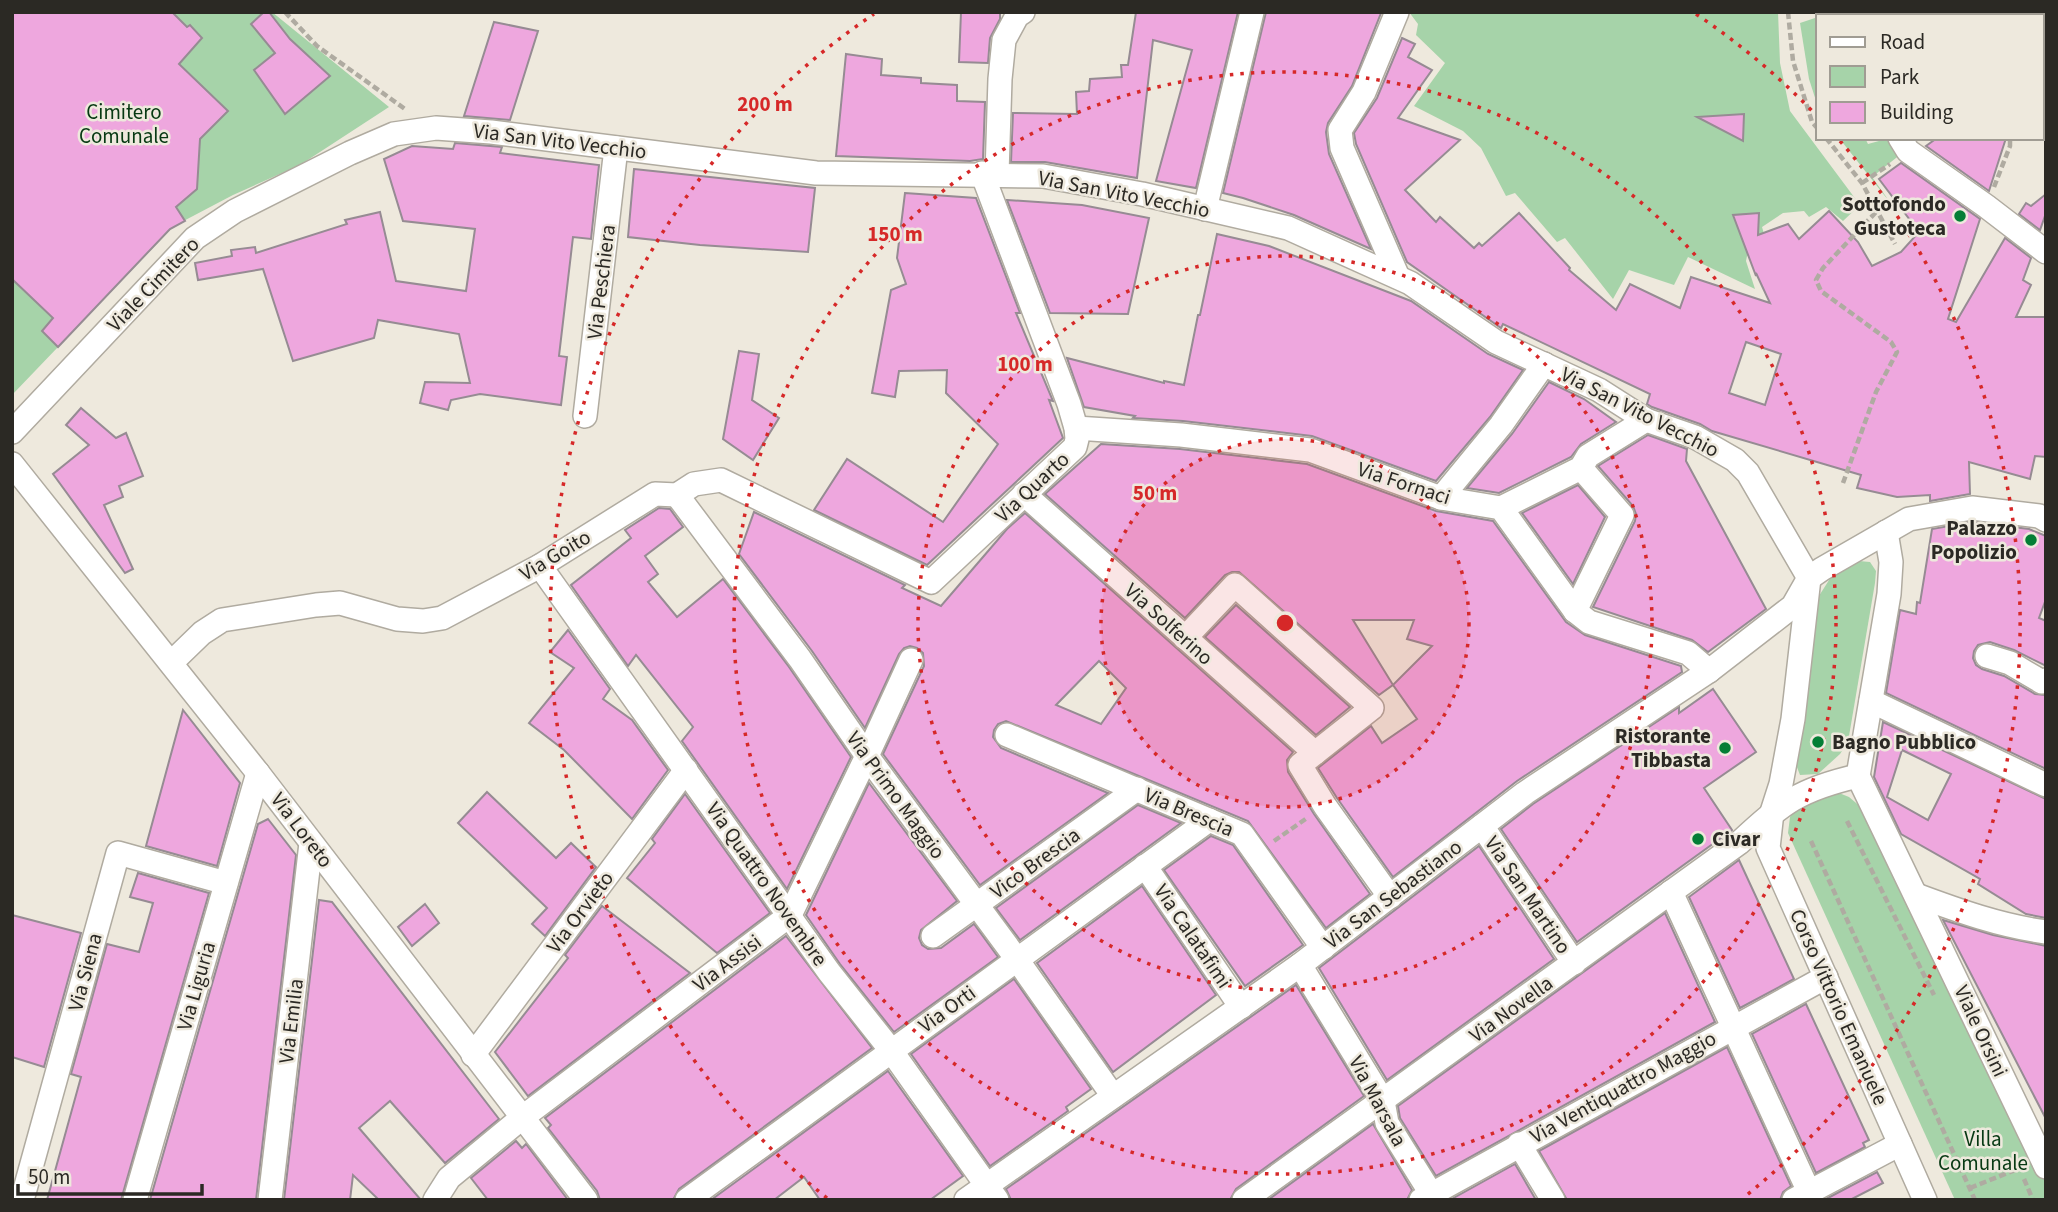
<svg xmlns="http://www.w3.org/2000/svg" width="2058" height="1212" font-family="'Source Sans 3',sans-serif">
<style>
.green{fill:#a6d3a9}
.building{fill:#eea7de;stroke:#968b93;stroke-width:2;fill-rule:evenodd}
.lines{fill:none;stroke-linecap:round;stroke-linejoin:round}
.street-casing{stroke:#b0aba0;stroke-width:26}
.path{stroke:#afaba1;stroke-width:4.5;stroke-dasharray:7 3.5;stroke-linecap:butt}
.street{stroke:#fff;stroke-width:23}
.ring{fill:none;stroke:#d62828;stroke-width:3.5;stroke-dasharray:3.5 7}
.poi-dot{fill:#047e36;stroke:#eee9dd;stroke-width:2.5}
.labels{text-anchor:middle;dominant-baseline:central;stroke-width:5;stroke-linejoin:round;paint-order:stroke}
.park-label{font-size:21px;fill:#073913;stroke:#eee9dd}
.street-label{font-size:21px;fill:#2b2924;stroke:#eee9dd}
.poi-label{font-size:21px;font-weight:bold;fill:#2b2924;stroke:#eee9dd;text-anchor:end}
.centre{fill:#d62828;stroke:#eee9dd;stroke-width:3.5}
.ring-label{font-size:21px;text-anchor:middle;font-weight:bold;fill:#d62828;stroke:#eee9dd;stroke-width:5;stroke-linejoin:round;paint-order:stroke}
</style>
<rect width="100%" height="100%" fill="#eee9dd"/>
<g class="green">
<polygon points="12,12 272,12 389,107 300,165 233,195 174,226 12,395"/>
<polygon points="1409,12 1778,12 1780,63 1790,111 1860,205 1843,221 1826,207 1809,217 1804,211 1783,213 1762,227 1767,244 1747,256 1746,261 1755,289 1688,257 1674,285 1629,270 1613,299 1565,238 1557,242 1515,193 1506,196 1481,148 1463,131 1414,106 1445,63 1416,35 1418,24"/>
<polygon points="1818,17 1818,107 1809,79 1800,23"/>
<polygon points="1839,138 1865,138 1868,144 1890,138 1901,154 1872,177 1892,205"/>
<polygon points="1859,561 1870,562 1876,571 1875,583 1848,742 1840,754 1818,774 1800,775 1795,762 1817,599 1831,577"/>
<polygon points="1834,791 1849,797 1862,808 2046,1173 2046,1200 1955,1200 1788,833 1790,817 1800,801"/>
</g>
<g class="building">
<polygon points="12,12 172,12 187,27 190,25 202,38 179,64 228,111 200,139 197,189 176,207 185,221 170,229 58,347 42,331 53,318 12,279"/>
<polygon points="264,12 269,12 290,39 330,76 285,114 254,70 275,53 251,24"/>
<polygon points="961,12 1000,12 1000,19 990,38 988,63 959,62"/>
<polygon points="1136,12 1238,12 1196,188 1156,181 1192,50 1153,40 1137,178 1045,162 1011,162 1013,113 1077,114 1076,92 1089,91 1090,79 1122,77 1121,65 1128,65"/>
<polygon points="1266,12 1381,13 1352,86 1328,123 1326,132 1329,154 1371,249 1294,215 1243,198 1223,193"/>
<polygon points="494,22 538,31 510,120 464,116"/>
<path d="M1402,38L1415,44L1408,57L1432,70L1398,118L1460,140L1405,190L1436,222L1440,217L1474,248L1479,243L1482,246L1519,213L1570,268L1569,270L1616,310L1630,284L1680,308L1691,277L1770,303L1756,273V276L1733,215L1759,213L1758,235L1788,224L1799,239L1829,211L1858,242L1872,266L1901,252L1919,232L1879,179L1901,163L1980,219L1948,319L1956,322L2005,238L2031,258L2023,280L2031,285L2016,317H2046V457L2035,456L2030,479L1969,462L1970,494L1930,501V495L1897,497L1857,488L1861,475L1712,431L1700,424L1652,407L1647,404L1650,394L1503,324L1501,328L1407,262L1356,144L1354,133L1377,98ZM1746,342L1781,354L1765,405L1729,393Z"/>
<polygon points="846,54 882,59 881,75 921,78 921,83 957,85 957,101 985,102 983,159 970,161 836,156"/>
<polygon points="1744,114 1743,141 1697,117"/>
<polygon points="1937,138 2006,138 1989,191 1926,146"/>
<polygon points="455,143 502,147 500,153 599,165 591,239 573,237 559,356 567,357 561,405 480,394 451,400 448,410 420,403 425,382 470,383 459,334 378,320 374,338 293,361 263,269 198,280 195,263 232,256 231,250 255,247 256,253 347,224 345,220 380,212 396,281 466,291 475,229 403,221 384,159 412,146 453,149"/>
<polygon points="634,169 815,188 808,252 700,245 628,237"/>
<polygon points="905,193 976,198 1020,313 1016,313 1053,401 1049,400 1063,438 927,565 814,510 847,459 943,522 998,444 946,393 947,370 899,371 895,397 872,393 891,290 906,284 897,258"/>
<polygon points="2046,194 2046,213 2040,230 2019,214 2026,203 2031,206"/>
<polygon points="1007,200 1082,205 1149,218 1128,314 1050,313"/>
<polygon points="1217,234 1269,246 1411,301 1488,354 1523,370 1490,417 1436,481 1312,436 1183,421 1133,418 1135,416 1084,407 1067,358 1164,383 1164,381 1184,385 1198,315 1200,315"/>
<polygon points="739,351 759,354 752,400 779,418 753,460 723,439"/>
<polygon points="1549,382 1584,399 1616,422 1581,444 1571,457 1499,493 1467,488 1512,434"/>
<polygon points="81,408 116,438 126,433 143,476 119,486 123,497 104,505 133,569 125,573 53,474 89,445 66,425"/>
<polygon points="1648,435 1687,449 1686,461 1766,609 1708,652 1692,640 1593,607 1635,521 1636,514 1633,506 1598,466"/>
<path d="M1101,444L1180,449L1307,464L1436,511L1493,521L1566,622L1585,635L1681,666L1682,672L1517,781L1393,877L1337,798L1318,768L1371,726L1382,743L1417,719L1393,685L1379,695L1239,572H1232L1225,575L1185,618L1045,494ZM1414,620L1407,639L1432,646L1393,685L1353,620Z"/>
<polygon points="1578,485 1605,517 1573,584 1522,513"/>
<polygon points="659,508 670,509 683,527 645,556 658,574 648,582 677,617 723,579 789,667 851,757 787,889 682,741 693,727 636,655 628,666 571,585 631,538 625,530"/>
<path d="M754,512L905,585L902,588L941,606L1007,529L1025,513L1293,752L1287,760L1288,772L1314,814L1370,894L1326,928L1248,821L1006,721L998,724L994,730L993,737L1001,748L1108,793L980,885L883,754L924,666L923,653L917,648L910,646L904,648L899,654L865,728L812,651L739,554ZM1099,661L1126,688L1101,724L1056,705Z"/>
<polygon points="1972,522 2029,529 2046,536 2046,599 2039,618 2046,621 2046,666 2014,650 1990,642 1978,645 1974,651 1973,658 1976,665 1982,669 2004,676 2035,694 2046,695 2046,769 1886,693 1900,610 1916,614 1917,602 1920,603 1932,529"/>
<polygon points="1236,605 1350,707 1316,735 1205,637"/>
<polygon points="568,630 610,689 603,699 632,720 668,770 632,819 564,750 529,723 574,668 550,652"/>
<polygon points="1713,689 1756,752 1704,788 1732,830 1577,942 1501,829 1533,804 1679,707 1679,713"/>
<polygon points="183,710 240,783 217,866 146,846"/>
<path d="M1883,722L2046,799V918L2026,914L1978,884L1980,879L1901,834L1874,777ZM1902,750L1951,774L1928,820L1887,797Z"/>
<polygon points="869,783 957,901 921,930 919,938 922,945 928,949 941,948 974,924 998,957 894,1032 840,964 806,915"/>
<polygon points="487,792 556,858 571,843 596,867 545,936 532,924 547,908 458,823"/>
<polygon points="685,794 770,913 717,953 627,878 655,843 652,839"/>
<polygon points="1138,805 1181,823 1020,940 996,908"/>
<polygon points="268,819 296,855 256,1200 150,1200 258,824"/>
<polygon points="1211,836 1233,845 1303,945 1245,986 1164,870"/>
<polygon points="1479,846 1554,959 1387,1080 1319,968"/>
<polygon points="1739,860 1794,979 1740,1008 1689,897"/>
<polygon points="138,873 209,893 121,1200 47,1200 81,1077 71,1074 107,944 139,952 153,903 130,897"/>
<polygon points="1142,886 1216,995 1113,1072 1037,963"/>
<polygon points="319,900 332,902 499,1119 445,1163 390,1101 359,1128 421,1200 379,1200 353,1175 350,1200 284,1200"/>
<polygon points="425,904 439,923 412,946 398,927"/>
<polygon points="602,906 690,973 528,1096 495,1052 568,958 565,955"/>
<polygon points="1665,913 1715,1022 1436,1176 1400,1118 1398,1106"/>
<polygon points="12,915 81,933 44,1067 12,1057"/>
<polygon points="1943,920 1993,935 2046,946 2046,1119"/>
<polygon points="786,936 872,1048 679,1189 673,1200 600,1200 597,1191 548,1128 551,1125 545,1118"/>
<polygon points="1014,979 1091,1089 1066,1107 1068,1111 990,1166 911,1054"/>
<polygon points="1296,985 1364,1096 1236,1189 1230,1200 1011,1200 1006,1189"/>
<polygon points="1806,1004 1869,1140 1863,1143 1865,1147 1816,1173 1752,1034"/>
<polygon points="1727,1047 1791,1186 1783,1192 1780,1200 1567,1200 1539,1151"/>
<polygon points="888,1071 963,1176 930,1200 820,1200 804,1177 774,1200 711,1200"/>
<polygon points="1373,1124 1412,1190 1407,1200 1268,1200"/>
<polygon points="516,1141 522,1148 526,1144 568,1200 488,1200 471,1178"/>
<polygon points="1515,1164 1536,1200 1450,1200"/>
<polygon points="1877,1172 1883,1183 1850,1200 1824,1200"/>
</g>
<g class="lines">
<g class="street-casing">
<g id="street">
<polyline points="1397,12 1364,92 1340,130 1342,148 1398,277"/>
<polyline points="1858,12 1861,16"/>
<polyline points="1891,12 1891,16"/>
<polyline points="1900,138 1908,151 1986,206 2046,252"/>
<polyline points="997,174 1000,79 1004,40 1017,16 1023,12"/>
<polyline points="1205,209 1252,12"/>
<polyline points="585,416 616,148"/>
<polyline points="1076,428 1181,435 1310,450 1441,498 1501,508 1575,611 1589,622 1688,653 1709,671"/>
<polyline points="12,432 195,238 235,211 350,153 394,134 436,128 491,132 816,173 1043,176 1142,194 1288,228 1410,283 1496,342 1599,390 1646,420 1695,437 1735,460 1748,473 1809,578 1793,719 1781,784 1772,812 1768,848 1925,1200"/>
<polyline points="12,464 258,773 586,1200"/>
<polyline points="1024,494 1315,753"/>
<polyline points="677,495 800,659 867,756 1016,958 1113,1096"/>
<polyline points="1441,498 1501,425 1544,364"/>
<polyline points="1501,508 1581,468 1588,456 1646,420"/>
<polyline points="540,566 829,972 890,1049 997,1200"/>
<polyline points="1575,611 1622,515 1581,468"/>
<polyline points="1185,638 1235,585 1372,708 1300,765 1325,806 1390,897"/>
<polyline points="1987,656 2010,663 2042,682 2046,680"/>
<polyline points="171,663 202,633 222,620 316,605 340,603 397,619 423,621 442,618 540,566 655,494 677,495 694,484 721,480 931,582 1075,447 1077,439 1076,428 1069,404 982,173"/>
<polyline points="1871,701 2046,785"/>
<polyline points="1007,735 1242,834 1323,948"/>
<polyline points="1858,776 2046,1167"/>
<polyline points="1858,776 1889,594 1891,562 1886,532"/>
<polyline points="1482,826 1574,963"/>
<polyline points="1145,866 1241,1007"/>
<polyline points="1671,892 1809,1192"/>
<path d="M1916,895C1959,911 2001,926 2046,932"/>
<polyline points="933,936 1137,789"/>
<polyline points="1300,965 1383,1101 1387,1123 1435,1200"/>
<polyline points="473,1055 686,770"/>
<polyline points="1519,1144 1553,1200"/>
<polyline points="22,1200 118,853 226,883"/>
<polyline points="135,1200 258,773"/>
<polyline points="270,1200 311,843"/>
<polyline points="435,1200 449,1178 523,1117 790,915 867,756 911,660"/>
<polyline points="687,1200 1209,820"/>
<polyline points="966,1200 1300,965 1525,793 1709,671 1793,606 1809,578 1822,569 1909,519 1972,508 2039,516 2046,520"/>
<path d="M1244,1200L1739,843C1782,803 1800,789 1858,776"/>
<polyline points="1421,1200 1826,977"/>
<polyline points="1794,1200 1900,1144"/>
</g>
</g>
<g class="path">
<polyline points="285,12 317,46 405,109"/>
<polyline points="1788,12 1793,61 1812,122 1818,129"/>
<polyline points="2042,82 2046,79"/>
<polyline points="1826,138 1862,183 1895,244"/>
<polyline points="1862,183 1890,164"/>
<polyline points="1994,187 2010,146 2010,138"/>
<polyline points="1843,483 1876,392 1897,352 1891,342 1821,291 1816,280 1823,268 1877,211"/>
<polyline points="1847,821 1934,995"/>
<polyline points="1274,841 1307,818"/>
<polyline points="1811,841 1975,1200"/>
<polyline points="2024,1179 2033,1200"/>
<polyline points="1970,1188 2020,1168"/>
</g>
<use href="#street" class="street"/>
</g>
<circle cx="1285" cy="623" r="184" fill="#d62828" fill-opacity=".12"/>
<g class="ring">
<circle cx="1285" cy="623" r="184"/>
<circle cx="1285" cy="623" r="367"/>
<circle cx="1285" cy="623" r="551"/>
<path d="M827 1198A735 735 0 0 1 874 14M1696 14A735 735 0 0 1 1818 117M1840 141A735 735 0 0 1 1743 1198"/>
</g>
<g class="poi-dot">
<circle cx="1960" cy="216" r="7"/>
<circle cx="2031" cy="540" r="7"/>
<circle cx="1818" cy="742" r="7"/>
<circle cx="1725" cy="748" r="7"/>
<circle cx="1698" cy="839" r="7"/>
</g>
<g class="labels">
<g class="park-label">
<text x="124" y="112">Cimitero<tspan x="124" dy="24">Comunale</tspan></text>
<text x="1983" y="1139">Villa<tspan x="1983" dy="24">Comunale</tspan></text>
</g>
<g class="street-label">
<text transform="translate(560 141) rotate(7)">Via San Vito Vecchio</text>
<text transform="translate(1124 194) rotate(11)">Via San Vito Vecchio</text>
<text transform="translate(601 282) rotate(-83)">Via Peschiera</text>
<text transform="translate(153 284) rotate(-46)">Viale Cimitero</text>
<text transform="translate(1640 412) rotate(27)">Via San Vito Vecchio</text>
<text transform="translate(1404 483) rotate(18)">Via Fornaci</text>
<text transform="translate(1032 487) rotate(-43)">Via Quarto</text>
<text transform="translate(555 555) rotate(-31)">Via Goito</text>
<text transform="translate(1169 624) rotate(42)">Via Solferino</text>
<text transform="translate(896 795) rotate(54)">Via Primo Maggio</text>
<text transform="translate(1189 812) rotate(23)">Via Brescia</text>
<text transform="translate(302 830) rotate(53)">Via Loreto</text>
<text transform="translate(1035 863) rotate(-36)">Vico Brescia</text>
<text transform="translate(767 884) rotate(55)">Via Quattro Novembre</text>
<text transform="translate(1393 894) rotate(-37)">Via San Sebastiano</text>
<text transform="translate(1528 895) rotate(56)">Via San Martino</text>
<text transform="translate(580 912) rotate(-53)">Via Orvieto</text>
<text transform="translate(1193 936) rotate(56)">Via Calatafimi</text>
<text transform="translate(727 963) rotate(-37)">Via Assisi</text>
<text transform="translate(85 972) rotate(-75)">Via Siena</text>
<text transform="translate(196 986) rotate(-74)">Via Liguria</text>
<text transform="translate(1839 1007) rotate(66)">Corso Vittorio Emanuele</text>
<text transform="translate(947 1009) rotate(-36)">Via Orti</text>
<text transform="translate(1511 1009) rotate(-36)">Via Novella</text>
<text transform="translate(291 1021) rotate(-83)">Via Emilia</text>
<text transform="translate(1981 1031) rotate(65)">Viale Orsini</text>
<text transform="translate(1623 1087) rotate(-29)">Via Ventiquattro Maggio</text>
<text transform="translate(1378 1101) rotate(62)">Via Marsala</text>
</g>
<g class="poi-label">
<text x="1946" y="204">Sottofondo<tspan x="1946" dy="24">Gustoteca</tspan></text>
<text x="2017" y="528">Palazzo<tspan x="2017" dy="24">Popolizio</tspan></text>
<text x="1711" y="736">Ristorante<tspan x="1711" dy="24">Tibbasta</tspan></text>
<text x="1832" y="742" text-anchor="start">Bagno Pubblico</text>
<text x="1712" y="839" text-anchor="start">Civar</text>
</g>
</g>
<circle cx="1285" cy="623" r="10" class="centre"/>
<g class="ring-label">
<text x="765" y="111">200 m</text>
<text x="895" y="241">150 m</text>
<text x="1025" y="371">100 m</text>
<text x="1155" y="500">50 m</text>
</g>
<rect width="2058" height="1212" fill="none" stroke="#2b2924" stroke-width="28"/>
<rect x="1816" y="14" width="228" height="126" fill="#eee9dd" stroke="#a09c93" stroke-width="2"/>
<rect x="1830" y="37" width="35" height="10" fill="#ffffff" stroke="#a09c93" stroke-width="2"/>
<text x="1880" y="49" font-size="21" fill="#2b2924">Road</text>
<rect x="1830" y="66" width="35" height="21" fill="#a6d3a9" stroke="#a09c93" stroke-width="2"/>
<text x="1880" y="84" font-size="21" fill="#2b2924">Park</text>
<rect x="1830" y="102" width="35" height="21" fill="#eea7de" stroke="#a09c93" stroke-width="2"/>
<text x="1880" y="119" font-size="21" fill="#2b2924">Building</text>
<path d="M18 1184v10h184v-10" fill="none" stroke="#2b2924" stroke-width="3.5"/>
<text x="28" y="1184" font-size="21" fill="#2b2924" stroke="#eee9dd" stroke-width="5" paint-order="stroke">50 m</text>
</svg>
